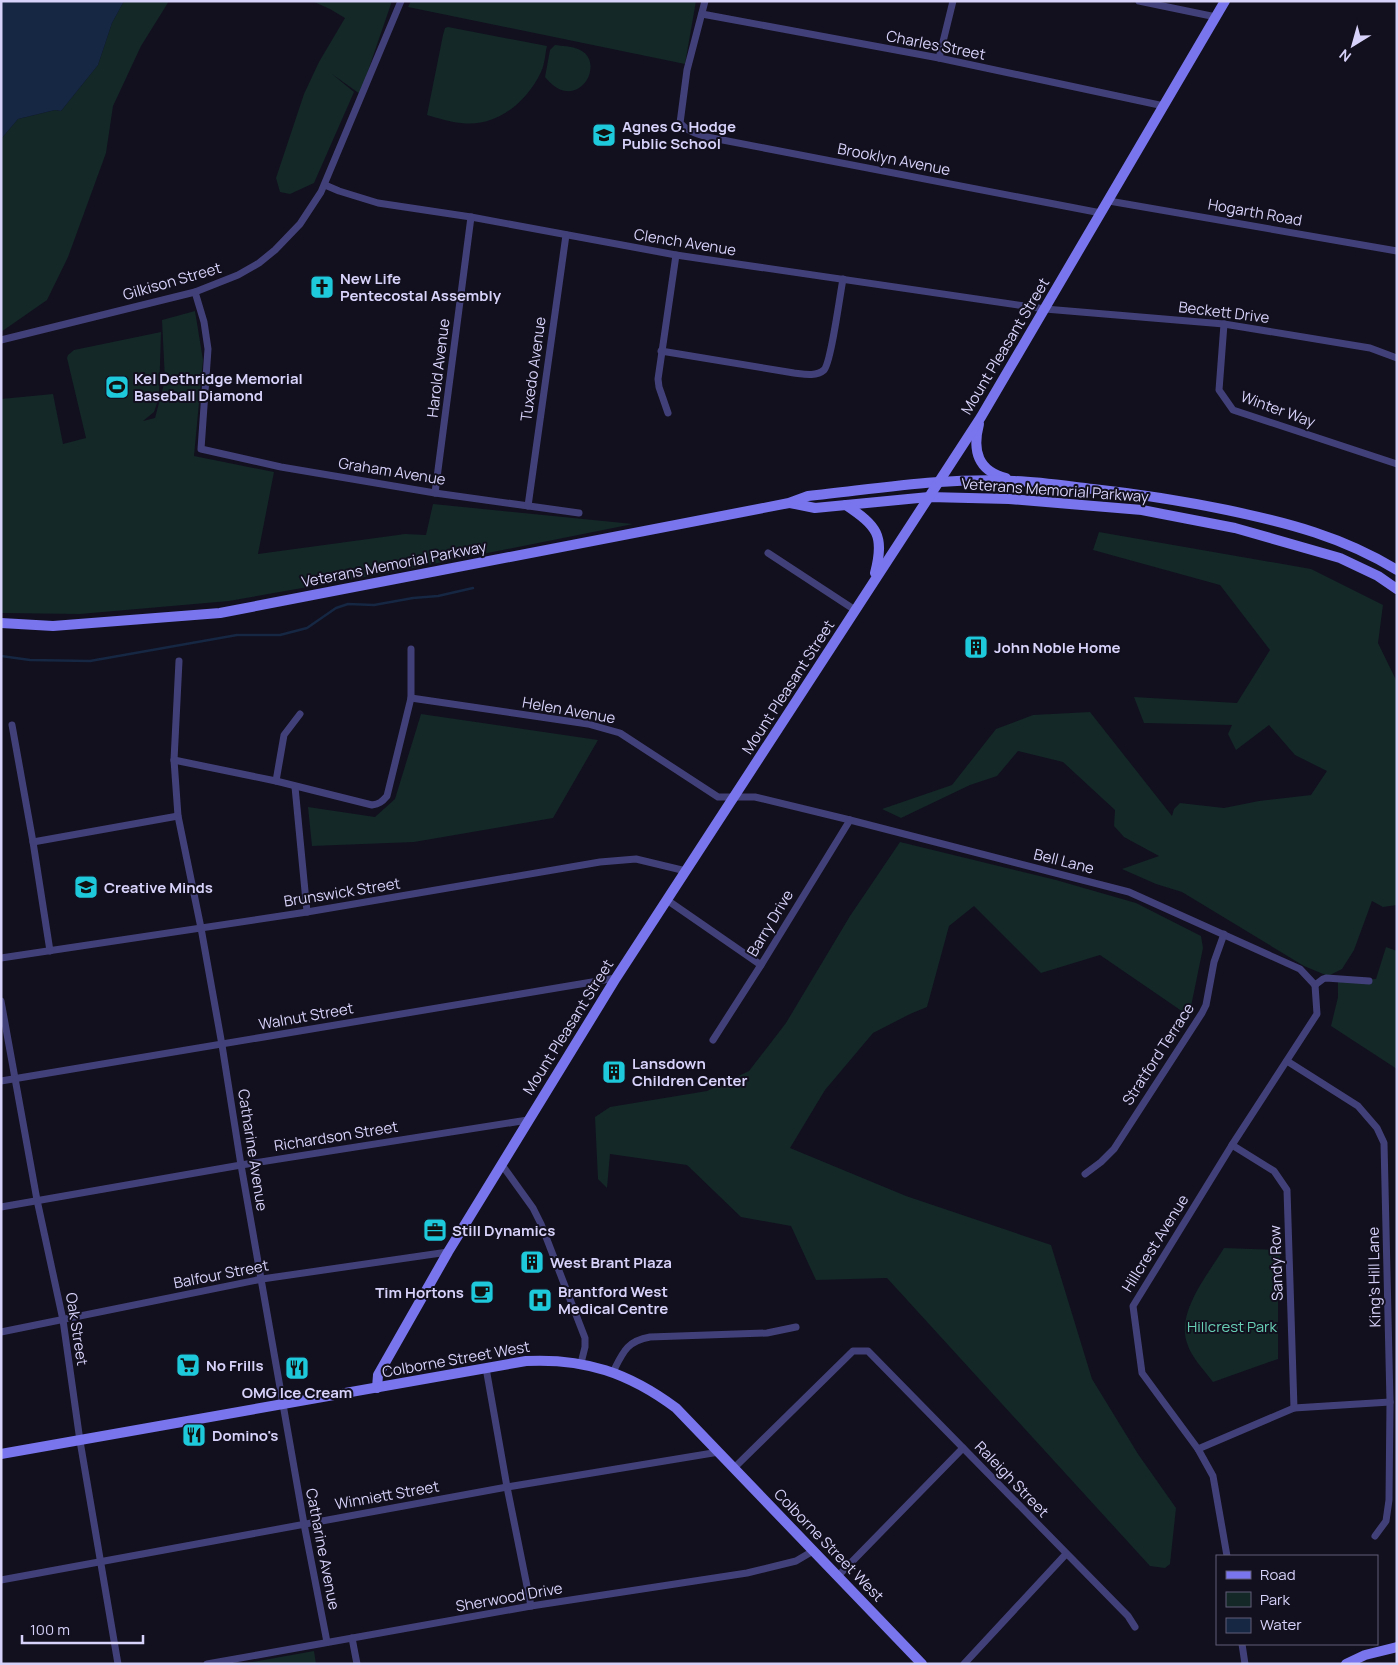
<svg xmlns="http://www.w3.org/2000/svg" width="1398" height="1665" font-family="Manrope,sans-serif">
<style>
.green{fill:#132827}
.water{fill:#152742}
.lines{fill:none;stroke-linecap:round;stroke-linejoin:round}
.stream{stroke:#152742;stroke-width:2.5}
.minor{stroke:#424078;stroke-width:7}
.secondary{stroke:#7875ed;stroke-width:10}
.labels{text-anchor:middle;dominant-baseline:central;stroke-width:4;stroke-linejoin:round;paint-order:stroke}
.street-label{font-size:15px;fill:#d7d2f9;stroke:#120f1e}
.poi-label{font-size:15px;font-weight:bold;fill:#d7d2f9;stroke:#120f1e;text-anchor:start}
.park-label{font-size:15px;fill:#68cfb5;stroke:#120f1e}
</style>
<rect width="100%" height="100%" fill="#120f1e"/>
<g class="green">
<polygon points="124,1 169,1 141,46 113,106 106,153 68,257 47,300 1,332 1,139 18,119 55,110 61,111 98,65 112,23"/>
<polygon points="312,1 392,1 360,94 332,74 354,92 314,183 290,194 280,192 276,178 304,94 319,62 345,18 330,9"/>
<polygon points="411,1 696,1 685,64 408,7"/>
<path d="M448,27L547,46C545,54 545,64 541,72C527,102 496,128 461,123C449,122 438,118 427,115L443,35L445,28Z"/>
<path d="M555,45C562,46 571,46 578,49C609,61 577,117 545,77L550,50Z"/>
<polygon points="195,311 203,360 194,456 274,472 258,554 405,534 426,535 433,504 633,524 393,572 229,601 80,614 1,613 1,399 53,394 63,444 86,438 67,358 68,355 74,350 161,332 159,397 154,412 143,421 155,418 165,380 162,320"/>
<polygon points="1099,532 1311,569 1383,605 1378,643 1397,682 1397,905 1383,907 1372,901 1354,950 1342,969 1328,976 1304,966 1182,892 1156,884 1122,869 1159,856 1124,837 1114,826 1115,810 1063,762 1018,751 997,776 970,785 901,818 882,809 952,785 996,729 1033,715 1090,712 1172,816 1174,809 1180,803 1224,808 1259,801 1311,795 1327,771 1295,755 1269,725 1236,750 1228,734 1232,725 1144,723 1134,697 1237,703 1270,650 1220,585 1093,550"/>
<polygon points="421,714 598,740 553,818 414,842 312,846 308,807 375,817 395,799"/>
<polygon points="900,842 1056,880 1136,903 1201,936 1203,948 1189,1016 1100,955 1041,973 974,906 949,926 927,1007 910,1014 873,1033 825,1090 790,1148 906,1196 1051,1245 1092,1379 1138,1454 1176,1508 1170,1564 1165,1568 1150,1566 887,1278 816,1280 791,1226 741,1217 687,1165 610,1154 607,1188 598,1179 595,1117 610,1107 707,1091 749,1071 786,1023 850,916"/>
<polygon points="1386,947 1397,951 1397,1069 1331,1026 1338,997 1338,980 1376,979"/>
<path d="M1224,1248L1281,1250L1278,1274V1359L1213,1382C1204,1370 1191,1357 1187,1343C1176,1312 1209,1273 1224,1248Z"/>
<polygon points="314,1651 316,1664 241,1664"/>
</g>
<polygon class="water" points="1,1 124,1 112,23 98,65 61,111 55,110 18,119 1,139"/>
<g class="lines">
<polyline class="stream" points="1,656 30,660 90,661 237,635 280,635 307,628 336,608 348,604 374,605 413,598 438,596 473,588"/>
<g class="minor">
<path d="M705,1L687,70L680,123C687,131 697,134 707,137L1101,213"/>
<polyline points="1139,1 1216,17"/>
<polyline points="702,14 939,58 1164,106"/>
<polyline points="939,58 953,1"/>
<polyline points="325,185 339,191 378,203 471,217 676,255 1045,309 1224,324 1370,348 1397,358"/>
<polyline points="1109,201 1397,251"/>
<polyline points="195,292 204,322 208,349 201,449 281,467 435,493 579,513"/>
<polyline points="1224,324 1219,390 1233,410 1397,464"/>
<polyline points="1,340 195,292 238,275 259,263 275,250 300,224 321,192 401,1"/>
<path d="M661,351L794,373C803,374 816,377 824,370C831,363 840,294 843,279"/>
<polyline points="668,413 659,387 658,379 676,255"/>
<polyline points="435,493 471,217"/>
<polyline points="528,506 566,235"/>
<polyline points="768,553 855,610"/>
<polyline points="179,661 174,760 178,816 201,928 222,1045 241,1165 304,1524 327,1642"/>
<polyline points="411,698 588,724 620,733 718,797 755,797 850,820 1129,892 1300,969 1315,985"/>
<polyline points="12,725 33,842 50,951"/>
<path d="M174,760L276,781L372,805C379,804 382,802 387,796L411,698V649"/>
<polyline points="276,781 284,735 300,714"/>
<polyline points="295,787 307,912"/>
<polyline points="33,842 178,816"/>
<polyline points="667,900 761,965"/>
<polyline points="1,958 307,912 600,862 636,859 686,871"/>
<polyline points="1315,985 1323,979 1326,978 1369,981"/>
<polyline points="1,1001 37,1200 63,1320 80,1441 118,1664"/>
<polyline points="713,1040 761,965 850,820"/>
<polyline points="1287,1061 1358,1106 1377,1128 1384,1143 1390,1402 1389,1500 1386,1521 1375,1536"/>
<polyline points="1,1081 616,978"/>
<polyline points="1232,1145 1274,1171 1287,1190 1294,1408"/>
<polyline points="502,1165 533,1208 541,1224 585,1338 585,1347 581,1363"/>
<polyline points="1085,1174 1101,1162 1114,1149 1202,1013 1206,1005 1214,962 1224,934"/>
<polyline points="1,1207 241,1165 528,1120"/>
<polyline points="1,1332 262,1279 448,1252"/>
<polyline points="486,1368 507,1487 531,1606"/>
<path d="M613,1372C623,1352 627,1341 650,1337L767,1333L796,1327"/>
<polyline points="1198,1449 1294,1408 1390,1402"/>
<polyline points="734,1468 853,1351 868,1351 1128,1616 1135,1627"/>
<polyline points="1227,1556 1213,1476 1198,1449 1142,1373 1133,1306 1232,1145 1317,1014 1315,985"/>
<polyline points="838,1576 963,1448"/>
<polyline points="1,1580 507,1487 719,1452"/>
<polyline points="352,1638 357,1664"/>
<polyline points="1242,1644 1245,1664"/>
<polyline points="207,1664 531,1606 747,1573 796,1561 813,1551"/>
<polyline points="964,1664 1066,1554"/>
</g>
<g class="secondary">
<path d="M979,424C972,451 978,471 1006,478"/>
<polyline points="790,503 815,508 929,497 1009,499 1142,510 1235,528 1340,558 1378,576 1397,589"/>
<path d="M846,505C877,526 885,535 875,573"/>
<path d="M1,623L53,626L220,613L789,503L808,496C876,489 946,477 1014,481C1041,482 1067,486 1093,489C1139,494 1183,501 1227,510C1289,523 1343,537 1397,570"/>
<polyline points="377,1388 378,1375 448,1252 616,978 981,417 1225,1"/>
<path d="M1,1454L526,1361C585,1358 629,1373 676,1408L922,1664"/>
<polyline points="1346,1664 1365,1655 1397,1647"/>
</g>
</g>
<defs>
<g id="school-square" transform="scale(1.25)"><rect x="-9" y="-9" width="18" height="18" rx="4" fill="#1dc9db" stroke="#120f1e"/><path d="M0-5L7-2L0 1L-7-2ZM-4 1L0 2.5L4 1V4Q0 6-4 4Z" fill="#111"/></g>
<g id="church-square" transform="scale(1.25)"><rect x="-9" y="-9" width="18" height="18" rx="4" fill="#1dc9db" stroke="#120f1e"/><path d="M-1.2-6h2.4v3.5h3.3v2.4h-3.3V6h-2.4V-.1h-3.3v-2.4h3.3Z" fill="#111"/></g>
<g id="stadium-square" transform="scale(1.25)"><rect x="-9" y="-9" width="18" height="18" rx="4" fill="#1dc9db" stroke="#120f1e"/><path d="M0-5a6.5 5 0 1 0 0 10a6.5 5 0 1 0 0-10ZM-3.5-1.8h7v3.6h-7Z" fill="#111"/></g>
<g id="building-square" transform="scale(1.25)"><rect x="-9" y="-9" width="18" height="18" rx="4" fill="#1dc9db" stroke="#120f1e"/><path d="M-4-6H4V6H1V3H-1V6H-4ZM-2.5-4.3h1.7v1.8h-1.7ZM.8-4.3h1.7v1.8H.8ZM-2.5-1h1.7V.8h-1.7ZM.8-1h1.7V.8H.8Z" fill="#111"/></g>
<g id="office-square" transform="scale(1.25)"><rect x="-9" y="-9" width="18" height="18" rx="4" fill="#1dc9db" stroke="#120f1e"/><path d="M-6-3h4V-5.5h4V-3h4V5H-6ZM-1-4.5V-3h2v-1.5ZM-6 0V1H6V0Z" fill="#111"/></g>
<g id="cafe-square" transform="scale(1.25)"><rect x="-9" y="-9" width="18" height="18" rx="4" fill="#1dc9db" stroke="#120f1e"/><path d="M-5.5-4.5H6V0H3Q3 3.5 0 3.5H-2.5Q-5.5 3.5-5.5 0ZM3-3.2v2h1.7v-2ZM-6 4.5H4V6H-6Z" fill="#111"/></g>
<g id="hospital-square" transform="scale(1.25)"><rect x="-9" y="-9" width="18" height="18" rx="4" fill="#1dc9db" stroke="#120f1e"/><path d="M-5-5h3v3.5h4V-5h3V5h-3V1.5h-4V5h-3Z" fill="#111"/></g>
<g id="supermarket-square" transform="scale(1.25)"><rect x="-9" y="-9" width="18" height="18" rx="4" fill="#1dc9db" stroke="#120f1e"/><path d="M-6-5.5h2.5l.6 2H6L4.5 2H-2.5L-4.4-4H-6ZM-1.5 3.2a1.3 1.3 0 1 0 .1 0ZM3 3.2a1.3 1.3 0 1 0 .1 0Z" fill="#111"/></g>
<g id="restaurant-square" transform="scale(1.25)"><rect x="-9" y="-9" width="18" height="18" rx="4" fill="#1dc9db" stroke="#120f1e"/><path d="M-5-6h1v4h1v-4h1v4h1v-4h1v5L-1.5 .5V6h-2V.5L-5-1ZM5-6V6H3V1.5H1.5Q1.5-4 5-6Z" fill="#111"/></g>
</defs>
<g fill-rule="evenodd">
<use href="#school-square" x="604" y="135"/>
<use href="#church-square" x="322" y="287"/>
<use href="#stadium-square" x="117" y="387"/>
<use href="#building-square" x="976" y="647"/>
<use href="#school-square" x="86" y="887"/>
<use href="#building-square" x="614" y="1072"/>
<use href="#office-square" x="435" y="1230"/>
<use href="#building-square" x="532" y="1262"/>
<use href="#cafe-square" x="482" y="1292"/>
<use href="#hospital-square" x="540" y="1300"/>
<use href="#supermarket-square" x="188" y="1365"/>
<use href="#restaurant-square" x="297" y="1368"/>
<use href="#restaurant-square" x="194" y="1435"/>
</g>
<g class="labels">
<g class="street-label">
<text transform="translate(936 45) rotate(11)">Charles Street</text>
<text transform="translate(894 159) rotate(11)">Brooklyn Avenue</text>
<text transform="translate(1255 212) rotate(10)">Hogarth Road</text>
<text transform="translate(685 242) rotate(9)">Clench Avenue</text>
<text transform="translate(172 281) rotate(-16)">Gilkison Street</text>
<text transform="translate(1224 312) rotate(7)">Beckett Drive</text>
<text transform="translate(1005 346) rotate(-59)">Mount Pleasant Street</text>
<text transform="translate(438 368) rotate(-83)">Harold Avenue</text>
<text transform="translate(533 369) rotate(-82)">Tuxedo Avenue</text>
<text transform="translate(1278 409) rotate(20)">Winter Way</text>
<text transform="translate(392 471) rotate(9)">Graham Avenue</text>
<text transform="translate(1055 490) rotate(4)">Veterans Memorial Parkway</text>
<text transform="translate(394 564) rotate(-11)">Veterans Memorial Parkway</text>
<text transform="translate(788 687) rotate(-57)">Mount Pleasant Street</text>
<text transform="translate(569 710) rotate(10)">Helen Avenue</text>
<text transform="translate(1064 861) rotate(14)">Bell Lane</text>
<text transform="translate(342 892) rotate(-9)">Brunswick Street</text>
<text transform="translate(770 923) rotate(-59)">Barry Drive</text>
<text transform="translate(306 1016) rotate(-10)">Walnut Street</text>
<text transform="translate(568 1027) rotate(-58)">Mount Pleasant Street</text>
<text transform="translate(1158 1054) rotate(-57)">Stratford Terrace</text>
<text transform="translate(336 1136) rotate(-9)">Richardson Street</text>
<text transform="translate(253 1150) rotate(81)">Catharine Avenue</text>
<text transform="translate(1155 1243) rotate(-58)">Hillcrest Avenue</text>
<text transform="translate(1276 1263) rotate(-92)">Sandy Row</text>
<text transform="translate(221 1274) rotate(-11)">Balfour Street</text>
<text transform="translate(1374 1277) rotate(-91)">King's Hill Lane</text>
<text transform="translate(77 1329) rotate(81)">Oak Street</text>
<text transform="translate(456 1359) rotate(-10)">Colborne Street West</text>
<text transform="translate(1012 1479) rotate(46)">Raleigh Street</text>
<text transform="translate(387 1495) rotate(-10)">Winniett Street</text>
<text transform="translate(829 1545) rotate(46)">Colborne Street West</text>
<text transform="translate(323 1549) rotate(79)">Catharine Avenue</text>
<text transform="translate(509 1597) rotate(-10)">Sherwood Drive</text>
</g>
<g class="poi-label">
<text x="622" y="126">Agnes G. Hodge<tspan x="622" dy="17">Public School</tspan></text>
<text x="340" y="278">New Life<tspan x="340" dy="17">Pentecostal Assembly</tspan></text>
<text x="134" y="378">Kel Dethridge Memorial<tspan x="134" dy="17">Baseball Diamond</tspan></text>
<text x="994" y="647">John Noble Home</text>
<text x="104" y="887">Creative Minds</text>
<text x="632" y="1063">Lansdown<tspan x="632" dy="17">Children Center</tspan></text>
<text x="452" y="1230">Still Dynamics</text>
<text x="550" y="1262">West Brant Plaza</text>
<text x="558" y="1291">Brantford West<tspan x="558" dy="17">Medical Centre</tspan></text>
<text x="464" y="1292" text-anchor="end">Tim Hortons</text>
<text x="206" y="1365">No Frills</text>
<text x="297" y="1392" text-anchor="middle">OMG Ice Cream</text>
<text x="212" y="1435">Domino's</text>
</g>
<g class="park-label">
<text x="1232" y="1326">Hillcrest Park</text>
</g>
</g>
<rect width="1398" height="1665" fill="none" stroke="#d7d2f9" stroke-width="5"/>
<rect x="1216" y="1555" width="162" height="90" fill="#120f1e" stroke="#615d76"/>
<rect x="1226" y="1571" width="25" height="8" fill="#7875ed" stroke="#615d76"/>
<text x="1260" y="1580" font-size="15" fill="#d7d2f9">Road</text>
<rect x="1226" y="1592" width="25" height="15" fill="#132827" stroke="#615d76"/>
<text x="1260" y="1605" font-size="15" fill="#d7d2f9">Park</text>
<rect x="1226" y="1618" width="25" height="15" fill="#152742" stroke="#615d76"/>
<text x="1260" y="1630" font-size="15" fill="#d7d2f9">Water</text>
<g transform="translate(1353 45) rotate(217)" stroke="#120f1e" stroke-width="4" paint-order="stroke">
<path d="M0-4L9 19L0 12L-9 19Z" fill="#d7d2f9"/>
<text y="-8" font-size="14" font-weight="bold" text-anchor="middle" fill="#d7d2f9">N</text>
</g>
<path d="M22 1635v8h121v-8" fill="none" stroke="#d7d2f9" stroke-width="2.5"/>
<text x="30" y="1635" font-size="15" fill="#d7d2f9" stroke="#120f1e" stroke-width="4" paint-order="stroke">100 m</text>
</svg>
